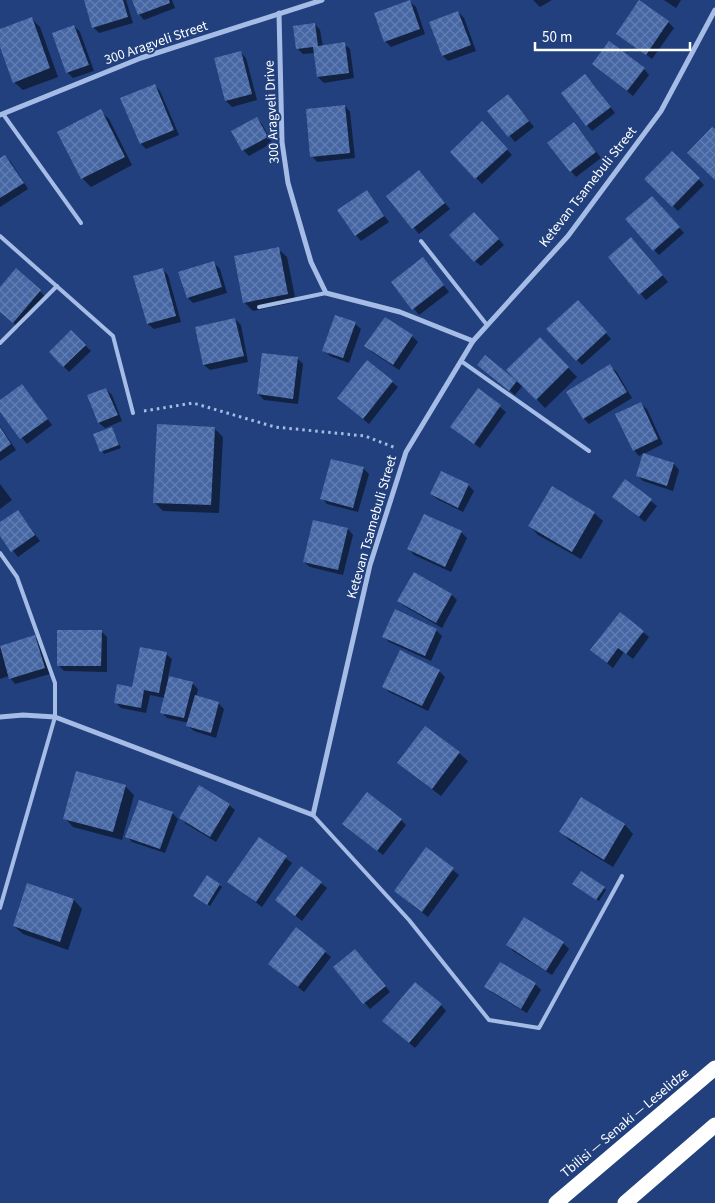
<svg xmlns="http://www.w3.org/2000/svg" width="715" height="1203" font-family="'Source Sans 3',sans-serif">
<style>
.shadow{fill:#0007}
.building{fill:url(#building-cross-hatch)}
.lines{fill:none;stroke-linecap:round;stroke-linejoin:round}
.path{stroke:#a5bce6;stroke-width:3;stroke-dasharray:2.5 4;stroke-linecap:butt}
.service{stroke:#a5bce6;stroke-width:4}
.minor{stroke:#a5bce6;stroke-width:5}
.motorway{stroke:#fff;stroke-width:15}
.labels{text-anchor:middle;dominant-baseline:central;stroke-width:4;stroke-linejoin:round;paint-order:stroke}
.street-label{font-size:14px;fill:#fff;stroke:#21407d}
</style>
<defs>
<pattern id="building-cross-hatch" width="8" height="8" patternUnits="userSpaceOnUse" patternTransform="scale(1.25)"><rect width="8" height="8" fill="#4667a4"/><path d="M0 0l8 8M0 8l8-8" fill="none" stroke="#627eb2"/></pattern>
</defs>
<rect width="100%" height="100%" fill="#21407d"/>
<g class="shadow">
<polygon points="85,0 126,0 133,23 99,33 93,27"/>
<polygon points="133,0 172,0 175,8 144,20 139,14"/>
<polygon points="533,0 552,0 540,7"/>
<polygon points="664,0 681,0 676,8"/>
<polygon points="410,2 416,7 425,34 391,47 385,41"/>
<polygon points="458,12 464,18 476,51 448,61 443,56"/>
<polygon points="31,18 40,27 58,77 23,90 14,82 0,44 0,30"/>
<polygon points="668,22 674,28 652,59 618,33"/>
<polygon points="315,24 320,30 323,47 344,44 350,49 354,78 324,83 318,77 315,53 303,54 298,49"/>
<polygon points="74,26 80,32 94,71 73,78 67,72"/>
<polygon points="241,53 246,58 257,100 232,107 226,101 215,59"/>
<polygon points="593,64 644,69 649,75 633,96"/>
<polygon points="591,81 615,113 592,131 587,125"/>
<polygon points="154,85 160,91 179,135 146,149 141,144 122,99"/>
<polygon points="513,101 534,127 515,142 489,111"/>
<polygon points="345,106 350,112 355,158 317,162 312,156"/>
<polygon points="100,111 109,119 132,165 91,187 82,178"/>
<polygon points="257,119 262,124 272,143 249,156 243,150"/>
<polygon points="482,123 512,155 482,184 451,152"/>
<polygon points="580,130 601,158 576,177 571,171"/>
<polygon points="672,152 704,185 678,211 646,179"/>
<polygon points="5,156 11,162 28,189 0,207 0,159"/>
<polygon points="424,178 450,209 419,234 388,196"/>
<polygon points="366,192 389,222 361,241 356,235"/>
<polygon points="658,203 684,233 659,255 654,250"/>
<polygon points="480,219 504,245 481,266 475,261"/>
<polygon points="637,244 668,282 646,300 609,257"/>
<polygon points="278,249 287,257 296,302 253,311 244,302"/>
<polygon points="214,263 220,269 227,293 193,303 188,298"/>
<polygon points="428,265 449,292 419,315 393,282"/>
<polygon points="16,270 46,297 19,328 0,311 0,288"/>
<polygon points="163,270 168,275 181,322 154,329 148,324"/>
<polygon points="583,308 611,339 582,365 577,360"/>
<polygon points="235,319 241,325 248,362 210,370 204,365"/>
<polygon points="355,324 361,329 349,363 330,356 324,350"/>
<polygon points="71,332 91,351 69,372 50,352"/>
<polygon points="412,336 418,342 399,370 372,352 366,346"/>
<polygon points="540,339 577,377 545,408 523,385 515,395 484,370 485,356 521,385"/>
<polygon points="297,358 303,364 298,404 264,400 258,394"/>
<polygon points="610,366 616,371 632,398 589,424 584,419"/>
<polygon points="392,382 398,387 369,424 338,398"/>
<polygon points="106,389 112,395 122,421 105,428 99,423"/>
<polygon points="478,390 506,412 480,448 452,427"/>
<polygon points="27,391 52,425 27,444 0,410 0,402"/>
<polygon points="641,404 647,409 663,444 639,456 634,450"/>
<polygon points="0,426 16,450 0,461"/>
<polygon points="214,428 223,437 219,513 163,511 154,502"/>
<polygon points="112,429 121,448 104,454 95,435"/>
<polygon points="644,455 674,464 679,470 673,491 643,481 637,475"/>
<polygon points="363,468 369,474 358,512 327,504 322,498"/>
<polygon points="625,481 657,506 645,522 613,497"/>
<polygon points="0,484 12,500 0,509"/>
<polygon points="468,485 474,491 463,512 437,499 431,494"/>
<polygon points="18,512 40,541 18,557 0,534 0,524"/>
<polygon points="594,513 603,521 581,559 538,535 530,526"/>
<polygon points="348,529 353,535 343,575 310,567 304,562"/>
<polygon points="461,532 467,538 451,572 414,555 409,549"/>
<polygon points="414,574 452,595 457,600 442,628 404,606 399,601"/>
<polygon points="620,614 649,637 633,659 624,652 613,668 598,656"/>
<polygon points="436,630 442,636 431,661 389,642 384,636"/>
<polygon points="101,631 107,637 107,672 64,671 58,665"/>
<polygon points="35,637 41,642 50,674 15,684 9,676 0,679 0,648"/>
<polygon points="166,654 172,659 168,677 192,683 198,689 196,697 218,703 224,709 216,738 194,731 188,726 189,723 167,718 162,712 165,698 150,695 146,713 121,708 115,702 133,689"/>
<polygon points="439,671 445,677 428,711 389,692 384,686"/>
<polygon points="459,753 468,761 441,796 408,771 399,762"/>
<polygon points="125,786 134,795 122,840 73,827 65,818"/>
<polygon points="581,798 625,825 633,834 613,867 569,840 561,832"/>
<polygon points="229,805 235,810 216,842 186,824 181,818"/>
<polygon points="172,813 178,819 165,853 132,842 127,836"/>
<polygon points="401,820 406,825 383,855 349,829"/>
<polygon points="259,838 292,863 262,907 229,882"/>
<polygon points="426,849 459,875 428,917 395,891"/>
<polygon points="301,867 327,888 302,921 276,900"/>
<polygon points="207,877 222,887 210,906 198,898"/>
<polygon points="28,885 74,900 82,909 68,950 23,934 14,926"/>
<polygon points="576,886 604,888 606,890 599,901"/>
<polygon points="525,918 563,943 569,949 552,975 513,951 508,945"/>
<polygon points="297,929 331,957 304,992 275,969"/>
<polygon points="361,956 390,992 370,1009 335,968"/>
<polygon points="500,964 535,984 541,990 527,1013 491,992 486,987"/>
<polygon points="441,1005 446,1011 415,1048 389,1026"/>
</g>
<g class="building">
<polygon points="84,0 123,0 128,17 92,28"/>
<polygon points="132,0 169,0 170,3 138,15"/>
<polygon points="410,0 420,29 384,42 374,13"/>
<polygon points="639,0 669,21 646,55 616,34"/>
<polygon points="458,11 471,45 442,56 429,22"/>
<polygon points="32,17 50,68 13,83 0,47 0,29"/>
<polygon points="315,23 318,46 345,42 349,73 317,77 313,47 296,49 293,26"/>
<polygon points="74,25 89,65 66,73 52,33"/>
<polygon points="609,41 645,68 627,91 592,64"/>
<polygon points="241,51 252,94 225,101 214,58"/>
<polygon points="585,74 611,107 586,126 561,93"/>
<polygon points="155,84 174,130 140,144 120,98"/>
<polygon points="508,94 529,121 508,137 487,111"/>
<polygon points="345,105 350,153 310,157 306,109"/>
<polygon points="101,109 125,157 81,179 57,132"/>
<polygon points="257,117 268,137 242,151 231,131"/>
<polygon points="482,121 508,149 475,179 450,152"/>
<polygon points="574,122 596,152 570,172 547,143"/>
<polygon points="712,127 715,129 715,180 687,153"/>
<polygon points="672,151 700,178 672,207 644,179"/>
<polygon points="5,155 24,183 0,198 0,158"/>
<polygon points="419,170 445,203 412,229 386,196"/>
<polygon points="367,190 384,216 355,236 337,210"/>
<polygon points="652,196 680,227 653,251 625,219"/>
<polygon points="474,212 499,239 474,262 449,235"/>
<polygon points="631,237 663,275 639,295 608,257"/>
<polygon points="279,247 288,294 243,303 234,256"/>
<polygon points="423,257 444,285 412,310 391,282"/>
<polygon points="214,261 222,287 187,298 178,272"/>
<polygon points="16,268 41,290 13,323 0,312 0,287"/>
<polygon points="163,268 176,316 147,324 133,276"/>
<polygon points="578,300 607,332 576,361 546,329"/>
<polygon points="335,315 356,322 343,358 322,351"/>
<polygon points="385,317 413,335 393,365 364,346"/>
<polygon points="235,318 244,356 203,365 195,327"/>
<polygon points="71,330 86,345 63,367 49,352"/>
<polygon points="540,337 569,367 536,400 506,370"/>
<polygon points="262,353 298,357 293,399 257,394"/>
<polygon points="485,355 517,381 509,391 477,365"/>
<polygon points="367,360 393,381 363,419 337,398"/>
<polygon points="610,364 627,392 583,419 566,392"/>
<polygon points="22,384 48,419 20,439 0,412 0,400"/>
<polygon points="106,388 118,415 98,423 87,395"/>
<polygon points="478,388 501,405 474,444 450,427"/>
<polygon points="641,402 658,439 633,451 615,414"/>
<polygon points="157,424 215,427 211,505 153,503"/>
<polygon points="0,427 11,444 0,452"/>
<polygon points="112,427 119,445 100,452 93,434"/>
<polygon points="643,453 674,463 667,486 636,476"/>
<polygon points="331,459 364,467 353,508 320,499"/>
<polygon points="441,471 469,484 458,508 430,494"/>
<polygon points="625,479 652,499 639,517 612,497"/>
<polygon points="552,486 595,512 572,552 528,526"/>
<polygon points="18,510 35,535 11,552 0,536 0,522"/>
<polygon points="424,514 462,531 445,567 407,549"/>
<polygon points="313,520 348,528 338,570 303,562"/>
<polygon points="414,572 452,594 436,623 397,601"/>
<polygon points="395,609 437,629 425,656 382,637"/>
<polygon points="620,612 644,631 626,654 618,648 607,663 590,650"/>
<polygon points="57,630 102,630 101,666 57,666"/>
<polygon points="35,635 45,668 9,679 0,646"/>
<polygon points="140,647 167,652 159,693 144,690 141,708 114,703 117,684 132,687"/>
<polygon points="400,650 440,670 422,706 382,687"/>
<polygon points="169,676 193,682 184,718 160,713"/>
<polygon points="195,695 219,702 211,733 186,726"/>
<polygon points="425,726 460,752 432,789 397,763"/>
<polygon points="76,771 126,785 113,832 63,819"/>
<polygon points="199,785 230,804 210,837 179,818"/>
<polygon points="367,792 402,819 377,851 342,824"/>
<polygon points="581,797 625,824 604,860 559,832"/>
<polygon points="139,800 173,812 160,849 125,837"/>
<polygon points="259,837 287,856 256,902 227,882"/>
<polygon points="426,847 454,868 422,912 394,891"/>
<polygon points="301,866 322,882 295,916 275,900"/>
<polygon points="581,871 605,887 596,900 572,884"/>
<polygon points="207,875 220,884 207,905 193,896"/>
<polygon points="27,883 74,899 60,942 13,926"/>
<polygon points="524,917 564,942 546,971 506,945"/>
<polygon points="296,927 326,951 298,987 268,964"/>
<polygon points="355,949 386,986 363,1004 333,967"/>
<polygon points="500,962 536,983 521,1009 484,987"/>
<polygon points="415,982 442,1004 409,1043 382,1021"/>
</g>
<g class="lines">
<polyline class="path" points="144,411 193,403 275,427 365,436 396,448"/>
<g class="service">
<polyline points="3,114 81,223"/>
<polyline points="0,236 113,336 133,413"/>
<polyline points="421,241 487,325"/>
<polyline points="259,307 326,293"/>
<polyline points="0,343 57,286"/>
<polyline points="461,361 589,451"/>
<polyline points="0,553 17,577 55,683 55,717 0,908"/>
<polyline points="313,815 409,920 489,1020 539,1028 622,876"/>
</g>
<g class="minor">
<polyline points="279,13 282,142 288,183 311,262 326,293 400,312 473,341"/>
<polyline points="0,115 141,58 322,0"/>
<polyline points="0,717 23,715 55,717 313,815 370,565 406,452 473,341 568,236 661,111 715,10"/>
</g>
<g class="motorway">
<polyline points="556,1203 715,1068"/>
<polyline points="625,1203 715,1125"/>
</g>
</g>
<g class="labels">
<g class="street-label">
<text transform="translate(156 43) rotate(-19)">300 Aragveli Street</text>
<text transform="translate(272 112) rotate(-93)">300 Aragveli Drive</text>
<text transform="translate(588 187) rotate(-52)">Ketevan Tsamebuli Street</text>
<text transform="translate(372 527) rotate(-74)">Ketevan Tsamebuli Street</text>
<text transform="translate(625 1123) rotate(-40)">Tbilisi — Senaki — Leselidze</text>
</g>
</g>
<path d="M535 42v8h155v-8" fill="none" stroke="#ffffff" stroke-width="2.5"/>
<text x="542" y="42" font-size="15" fill="#ffffff" stroke="#21407d" stroke-width="4" paint-order="stroke">50 m</text>
</svg>
